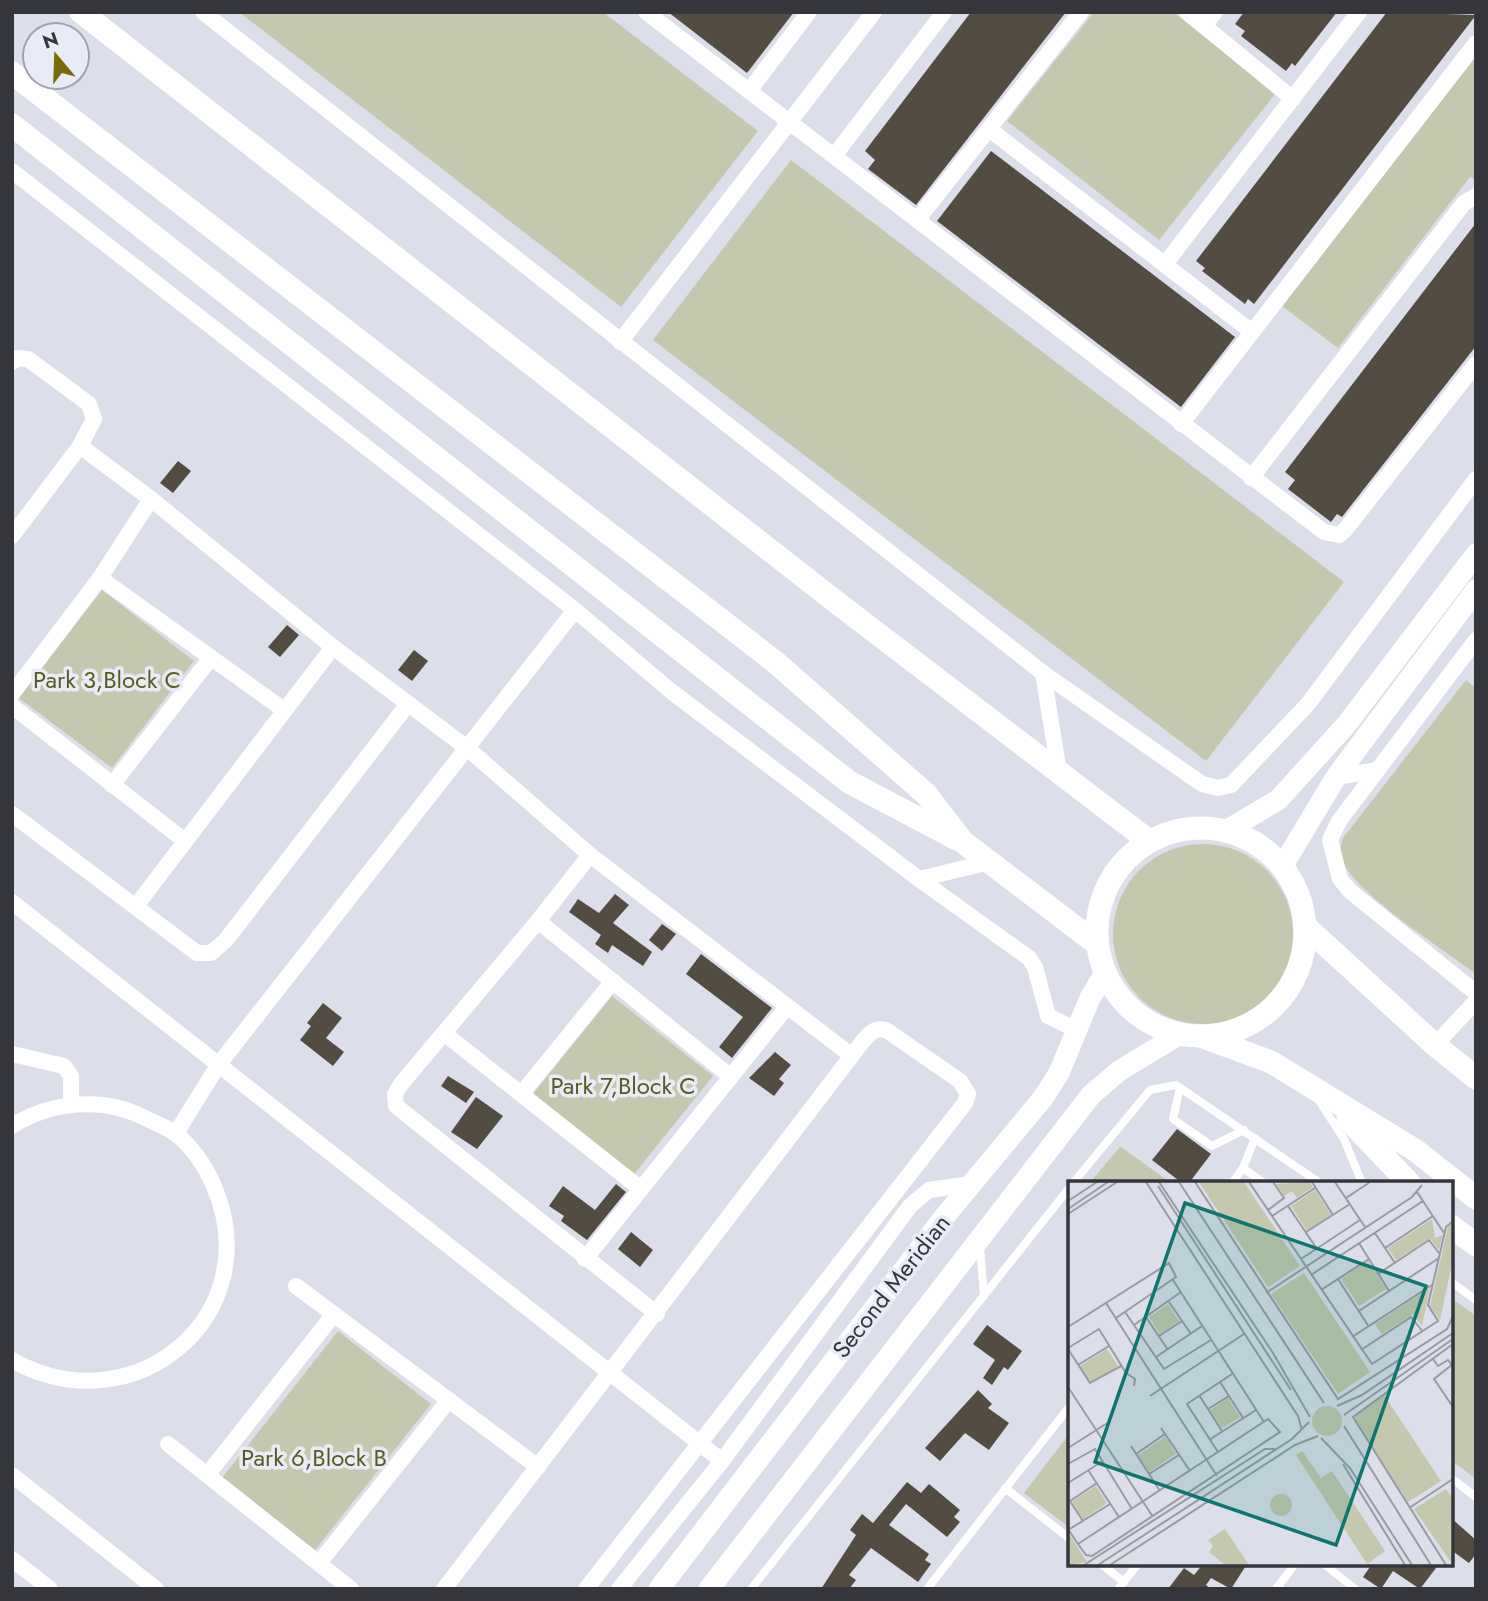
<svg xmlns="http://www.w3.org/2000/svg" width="1488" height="1601" font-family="Jost,sans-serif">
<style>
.green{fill:#c3c8ae}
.building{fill:#534c43}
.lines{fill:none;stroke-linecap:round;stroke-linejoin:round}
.service{stroke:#fff;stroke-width:8}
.minor{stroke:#fff;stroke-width:16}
.tertiary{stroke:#fff;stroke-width:21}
.secondary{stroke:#fff;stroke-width:23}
.labels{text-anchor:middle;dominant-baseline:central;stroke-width:7;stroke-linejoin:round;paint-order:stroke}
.park-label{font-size:24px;fill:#565d1d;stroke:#e9ebf7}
.street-label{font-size:24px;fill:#35363b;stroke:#e9ebf7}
.inset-road{fill:none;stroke:#999ba4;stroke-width:2}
.view{fill:#0f766e;fill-opacity:0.15;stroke:#0f766e;stroke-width:3.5}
.inset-edge{fill:none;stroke:#35363b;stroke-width:3.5}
</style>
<rect width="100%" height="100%" fill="#dcdeea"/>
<g class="green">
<polygon points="239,12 603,12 758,131 621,307"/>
<polygon points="1094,12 1173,12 1276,93 1159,240 1007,121"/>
<polygon points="1476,56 1476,181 1470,177 1338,348 1282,306"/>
<polygon points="791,160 1344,582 1206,761 653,340"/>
<polygon points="102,590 194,661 112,768 19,698"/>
<path d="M1466,680L1476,688V974C1440,947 1370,903 1346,868C1339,858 1340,849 1343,838Z"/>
<circle cx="1203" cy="934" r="90"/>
<polygon points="612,996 713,1076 634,1174 533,1094"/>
<polygon points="1120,1147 1121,1147 1171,1183 1095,1183 1092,1180"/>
<polygon points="1451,1298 1476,1316 1476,1479 1451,1460"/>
<polygon points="338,1331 431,1404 315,1550 222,1478"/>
<polygon points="1070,1433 1070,1528 1024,1493"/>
</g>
<g class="building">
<polygon points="668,12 794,12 747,73"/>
<polygon points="971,12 1066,12 916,205 868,169 875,160 865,151"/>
<polygon points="1244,12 1337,12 1295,66 1292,63 1286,71 1241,36 1245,31 1235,24"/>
<polygon points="1387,12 1476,15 1254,304 1248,299 1245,304 1202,271 1205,268 1196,261"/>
<polygon points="991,151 1235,337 1181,407 937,221"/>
<polygon points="1476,223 1476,346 1342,517 1337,514 1331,522 1288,489 1295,480 1285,472"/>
<polygon points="178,461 191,471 173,493 160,483"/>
<polygon points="287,625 299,635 280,657 268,647"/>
<polygon points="414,650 428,661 412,681 398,670"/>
<polygon points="615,894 629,905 613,923 652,952 643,966 612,945 608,953 595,944 601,935 569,912 578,899 599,913"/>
<polygon points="662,924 676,934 662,951 649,940"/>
<polygon points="701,954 772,1008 732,1058 719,1047 743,1017 686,974"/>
<polygon points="323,1003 342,1018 326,1038 344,1052 333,1066 300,1040 311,1026 307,1023"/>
<polygon points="775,1052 791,1065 779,1079 784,1083 774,1096 749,1078"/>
<polygon points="448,1076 474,1092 466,1103 441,1086"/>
<polygon points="476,1097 503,1116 477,1149 451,1132"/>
<polygon points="1177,1129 1211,1154 1189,1183 1182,1183 1152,1160"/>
<polygon points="616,1184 626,1192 587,1240 561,1221 564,1216 549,1206 563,1186 595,1210"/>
<polygon points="631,1232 653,1250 640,1267 618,1249"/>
<polygon points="987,1325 1022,1351 1008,1370 1004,1367 992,1385 983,1378 995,1360 973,1344"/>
<polygon points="978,1390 992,1404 988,1408 1009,1423 989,1450 965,1433 940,1461 925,1448"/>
<polygon points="907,1482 921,1493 929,1484 960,1510 954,1517 960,1522 947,1537 906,1504 889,1525 929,1554 925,1560 931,1564 918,1582 871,1548 849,1575 856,1580 849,1589 821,1589 856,1535 850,1530 862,1514 873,1523"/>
<polygon points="1451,1518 1476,1540 1476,1554 1469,1563 1451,1550"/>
<polygon points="1203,1564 1247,1564 1231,1589 1211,1578 1206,1585 1211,1589 1168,1589 1184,1568 1194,1575"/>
<polygon points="1372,1564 1439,1564 1420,1589 1393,1571 1381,1589 1363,1577"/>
</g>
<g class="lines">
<g class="service">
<polyline points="1180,1088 1173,1119 1212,1146 1244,1130"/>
<polyline points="1318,1099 1344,1139 1362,1183"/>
<polyline points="1243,1168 1264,1183"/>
<polyline points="1073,1183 1150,1090 1176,1085 1320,1183"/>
<polyline points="1232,1183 1243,1168 1255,1138"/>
<polyline points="980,1246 984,1296"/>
<polyline points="1451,1282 1476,1300"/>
<polyline points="1451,1478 1476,1497"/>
<polyline points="1005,1488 1070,1539"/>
<polyline points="1101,1564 1124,1582"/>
<polyline points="1324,1564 1355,1589"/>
<polyline points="751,1589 1070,1187"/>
<polyline points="927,1589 1070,1406"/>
<polyline points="1118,1589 1138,1564"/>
<polyline points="1276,1589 1295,1564"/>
</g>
<g class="minor">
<polyline points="203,12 1043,673 1202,784 1218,788 1231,785 1308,704 1476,479"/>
<polyline points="646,12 1324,532 1339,535 1345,530 1476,364"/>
<polyline points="1187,12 1293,99"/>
<polyline points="1204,26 1215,12"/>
<polyline points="749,91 809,12"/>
<polyline points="989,129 1252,332"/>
<polyline points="834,156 944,12"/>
<polyline points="12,171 575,610 672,692 919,879 1029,958 1035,967 1048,1016 1077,1030"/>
<polyline points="917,220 1081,12"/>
<polyline points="1165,264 1359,12"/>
<polyline points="620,342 874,12"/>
<polyline points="12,362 18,358 28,359 89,404 94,419 80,446 12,536"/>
<polyline points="1181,424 1476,43"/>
<polyline points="80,446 151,499 333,647 467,748 590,855 852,1056"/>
<polyline points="1251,478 1464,203 1476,196"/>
<polyline points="100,578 284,710"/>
<polyline points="1476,640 1339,821 1330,840 1340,879 1350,891 1476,993"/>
<polyline points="1043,673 1059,772"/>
<polyline points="12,694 100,578 151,499"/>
<polyline points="12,706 185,841"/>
<polyline points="1336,777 1377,770"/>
<polyline points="112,785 210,659"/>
<polyline points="12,814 197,953 211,953 226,940 408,704"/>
<polyline points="590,855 538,921 401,1084 395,1094 396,1106 657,1314"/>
<polyline points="919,879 990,862"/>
<polyline points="12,902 722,1461"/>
<polyline points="136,906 333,647"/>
<polyline points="538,921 731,1077"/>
<polyline points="445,1034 641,1189"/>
<polyline points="1435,1045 1476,1001"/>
<polyline points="12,1054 64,1066 71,1076 71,1104"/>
<polyline points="522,1093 613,981"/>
<path d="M12,1126C50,1102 102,1096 143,1117C153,1122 167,1127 176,1134C192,1147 205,1166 213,1184C271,1314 134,1429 12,1360"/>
<polyline points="176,1133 219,1064 575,610"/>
<polyline points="585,1259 786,1008"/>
<polyline points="296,1286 538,1467"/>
<polyline points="168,1444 351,1589"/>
<polyline points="12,1475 156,1589"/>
<polyline points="207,1475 334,1314"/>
<polyline points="12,1559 50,1589"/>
<polyline points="319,1563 449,1400"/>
<path d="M444,1589L863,1041C870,1033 875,1027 886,1030L960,1081L968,1094L965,1103L586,1589"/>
<polyline points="619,1589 722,1461 910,1206 929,1190 971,1184"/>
</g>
<g class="tertiary">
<polyline points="1227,830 1278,800 1346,725 1476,554"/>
<polyline points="1282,867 1336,777 1476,590"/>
<polyline points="659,1589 945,1216 1043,1098 1059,1073 1090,998 1105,973"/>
<polyline points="709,1589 1091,1095 1119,1071 1180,1034"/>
</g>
<g class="secondary">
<polyline points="81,12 840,605 1149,841"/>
<polyline points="12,73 774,661 926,794 963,842 1096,943"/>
<polyline points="12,125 849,782 957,839"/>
<circle cx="1201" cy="932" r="104"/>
<polyline points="1305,926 1435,1045 1476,1078"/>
<polyline points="1203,1037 1271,1062 1415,1150 1476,1198"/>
<polyline points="1348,1119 1409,1183"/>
<polyline points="1451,1226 1476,1245"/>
</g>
</g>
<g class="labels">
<g class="park-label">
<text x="107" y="679">Park 3,Block C</text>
<text x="623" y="1085">Park 7,Block C</text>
<text x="314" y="1457">Park 6,Block B</text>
</g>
<g class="street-label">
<text transform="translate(891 1286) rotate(-52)">Second Meridian</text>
</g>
</g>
<g transform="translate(1068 1181)">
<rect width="385" height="385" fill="#dcdeea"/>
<path d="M131,1H176L232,85L200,106ZM242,1L245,6L229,17L224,10L216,15L208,3ZM247,9L263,34L239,50L223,25ZM364,38L367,57L375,54L371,69L362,57L328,79L320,67ZM385,42V78L372,139L362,125L380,46ZM300,80L318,108L291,125L273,98ZM236,92L302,191L270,213L203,113ZM362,107L354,145L345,133L314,153L307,143ZM100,123L111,140L92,153L81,136ZM39,168L50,185L23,202L12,185ZM316,214L373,300L340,321L288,242V233ZM160,217L172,236L154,247L142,229ZM244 240a15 15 0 1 1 30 0a15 15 0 1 1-30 0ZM97,256L108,273L81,291L70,274ZM234,270L253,297L264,290L317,370L299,383L228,274ZM28,305L39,322L15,338L4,320ZM378,308L385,318V384L346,328ZM202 324a11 11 0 1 1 22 0a11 11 0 1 1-22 0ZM157,348L181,384H157L141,371L145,365L140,359ZM0,351L19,381L0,384Z" fill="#c3c8ae"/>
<path class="inset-road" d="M78,1L230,235L234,249M91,1L205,172L242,236M111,1L256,222M127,1L270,218L379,148L385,135M181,1L304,183L370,140L360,124L378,46L385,40M244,1L265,34M267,1L297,46M90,5L223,209M349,11L376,52M278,17L302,1M0,20L29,1M220,25L249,68M0,28L40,1M200,29L216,17L205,1M0,33L49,1M204,35L247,7M238,51L282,23M307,52L327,82M291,62L321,110M317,67L365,35M233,78L292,39M310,93L361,59L371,72M243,94L355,20M270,98L301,146M105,99L196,241M253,109L301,78M198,112L344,16L354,4M101,121L123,153M38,122L149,295M291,130L371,77M57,131L96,188L143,159M78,136L100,169M66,144L113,111M0,146L101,82L108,96L48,137M91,155L114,140M284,156L364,104M0,167L31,148L58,192L67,198L66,205M0,168L22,202L53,185M293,169L343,136L355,151M88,176L134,145M365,178L370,185L380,179L384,184M385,183L366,198L385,226M10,184L41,165M152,201L175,237M0,206L85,336M131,214L154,250M82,215L176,153M269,225L294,214L385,152M140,228L161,215M276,234L385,158M276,245L363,384M93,247L122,290M253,257L282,287L344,384M141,259L188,229M63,265L92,310M0,267L41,241M150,271L119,223L164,193M68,273L97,253M0,283L27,268L64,328M275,283L337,384M20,289L51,336M81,293L111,274M0,302L35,280M0,317L15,340M2,320L29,302M341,327L385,298M0,348L10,363L18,374L24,375L212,251L200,238L10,363M0,349L42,323M16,384L197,268H207M30,384L224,258L241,241M42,384L227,264L250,255M378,384L285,236L385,163"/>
<path class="view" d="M117,22L358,105L268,364L27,281Z"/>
<rect width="385" height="385" class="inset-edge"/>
</g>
<rect width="1488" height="1601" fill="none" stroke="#35363b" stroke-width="28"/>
<g transform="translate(56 56) rotate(341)"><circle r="33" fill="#e9ebf7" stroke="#a1a3ac" stroke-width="2"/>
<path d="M0-5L12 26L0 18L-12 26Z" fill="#786d08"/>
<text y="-10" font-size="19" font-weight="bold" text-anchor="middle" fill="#35363b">N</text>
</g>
</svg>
